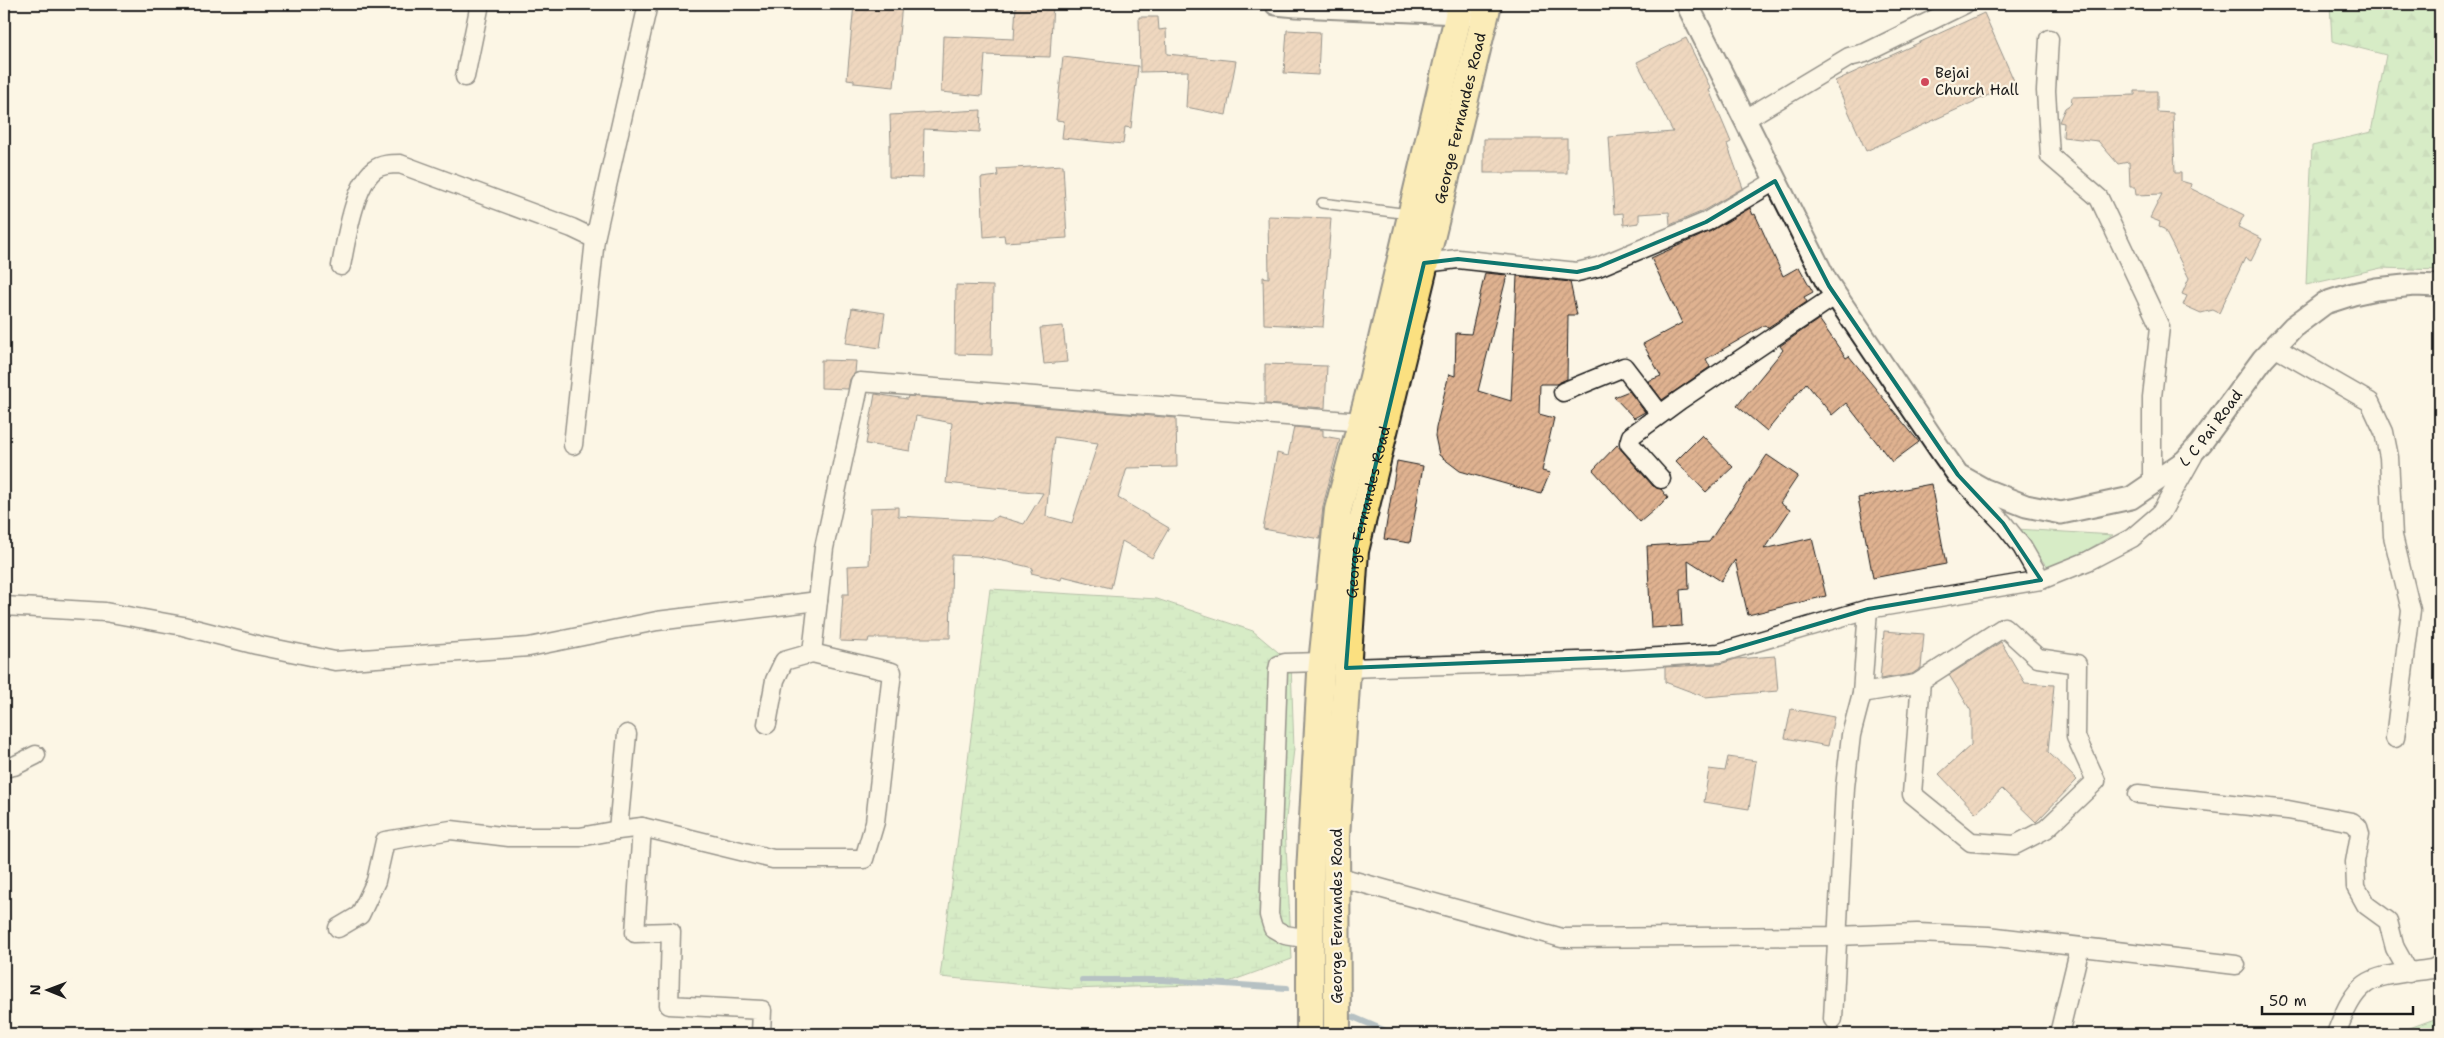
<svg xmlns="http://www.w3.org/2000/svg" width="2444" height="1038" font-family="'Shantell Sans',sans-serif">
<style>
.forest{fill:url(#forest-firs);stroke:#637e5e}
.wetland{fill:url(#wetland-marsh);stroke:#637e5e}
.park{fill:#aadfa1;stroke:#637e5e}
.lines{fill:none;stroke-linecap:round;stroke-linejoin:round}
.stream{stroke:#628199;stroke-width:6}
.building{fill:url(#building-hatch);stroke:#1c1c1c;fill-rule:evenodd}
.service-casing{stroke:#1c1c1c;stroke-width:12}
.minor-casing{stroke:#1c1c1c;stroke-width:21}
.tertiary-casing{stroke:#1c1c1c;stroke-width:25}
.primary-casing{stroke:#1c1c1c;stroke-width:30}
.service{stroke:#fcf5e5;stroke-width:9}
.minor{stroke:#fcf5e5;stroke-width:18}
.tertiary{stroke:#fcf5e5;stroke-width:21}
.primary{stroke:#fbe080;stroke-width:26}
.marked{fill:none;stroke:#0f766e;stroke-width:4;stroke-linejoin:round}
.poi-dot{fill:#d1495b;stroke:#fcf5e5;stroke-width:2}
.labels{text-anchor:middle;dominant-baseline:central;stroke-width:4.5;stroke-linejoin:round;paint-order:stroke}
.poi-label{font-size:15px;fill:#1c1c1c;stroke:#fcf5e5;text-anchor:start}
.street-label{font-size:15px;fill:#1c1c1c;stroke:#fcf5e5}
</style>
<defs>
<pattern id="forest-firs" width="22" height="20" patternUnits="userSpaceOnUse" patternTransform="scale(1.25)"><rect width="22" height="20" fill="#aadfa1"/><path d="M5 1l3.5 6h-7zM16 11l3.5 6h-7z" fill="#92bf8a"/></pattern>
<pattern id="wetland-marsh" width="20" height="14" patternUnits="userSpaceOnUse" patternTransform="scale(1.25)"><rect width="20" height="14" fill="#aadfa1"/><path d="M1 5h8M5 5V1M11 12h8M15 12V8" fill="none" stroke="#92bf8a"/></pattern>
<pattern id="building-hatch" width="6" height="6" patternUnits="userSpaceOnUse" patternTransform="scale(1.25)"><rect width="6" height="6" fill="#dfb290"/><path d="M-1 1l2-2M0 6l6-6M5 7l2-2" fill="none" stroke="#bf987c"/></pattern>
</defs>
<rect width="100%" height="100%" fill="#fcf5e5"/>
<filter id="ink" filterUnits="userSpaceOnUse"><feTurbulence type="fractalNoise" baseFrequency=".02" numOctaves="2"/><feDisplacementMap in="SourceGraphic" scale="10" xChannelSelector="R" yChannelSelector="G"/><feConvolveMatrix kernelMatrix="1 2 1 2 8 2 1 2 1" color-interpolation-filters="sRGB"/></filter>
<g filter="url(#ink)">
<polygon class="forest" points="2330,4 2440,4 2440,270 2381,268 2306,285 2312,146 2371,132 2386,55 2332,41"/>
<polygon class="wetland" points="990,589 1157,599 1253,631 1291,663 1294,749 1285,827 1292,959 1223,984 1071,989 940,977"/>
<g class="park">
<polygon points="2016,529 2113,535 2051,571"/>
<polygon points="2440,1017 2440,1034 2393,1034"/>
</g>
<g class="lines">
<g class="stream">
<polyline points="1082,980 1163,980 1287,988"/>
<polyline points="1353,1017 1393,1034"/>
</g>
</g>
<g class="building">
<polygon points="854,4 902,4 894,87 854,83 854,80 847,79"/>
<polygon points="1016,4 1053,4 1050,57 985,55 982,96 941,92 943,36 1014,39"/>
<polygon points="1984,13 2015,83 1866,151 1835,81"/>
<polygon points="1139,17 1158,17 1159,30 1166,29 1167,54 1236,61 1226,115 1186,107 1188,71 1140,72"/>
<polygon points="1287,30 1320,32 1318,75 1284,73"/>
<polygon points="1686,38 1711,89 1709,90 1731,142 1727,144 1743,188 1701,212 1670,225 1669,212 1639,214 1639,223 1624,225 1623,213 1614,214 1609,137 1673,132 1637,62"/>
<polygon points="1063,57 1138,66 1131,128 1125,127 1123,144 1062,138 1064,121 1056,120"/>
<polygon points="2135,91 2157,91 2157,112 2173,113 2175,173 2181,173 2181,181 2191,184 2190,188 2244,215 2238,227 2262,239 2251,261 2245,258 2219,313 2213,310 2201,313 2183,305 2187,296 2182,294 2189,278 2164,229 2159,227 2160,222 2150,218 2162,194 2136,195 2135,187 2130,187 2129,162 2118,164 2098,141 2063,137 2064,123 2059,122 2065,108 2071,104 2072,97 2135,95"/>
<polygon points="981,110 980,132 924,129 923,178 889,177 889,145 891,145 890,115"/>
<rect x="1484" y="139" width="83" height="34"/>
<polygon points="1063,165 1067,238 1005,242 1004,235 984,237 981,178 998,176 997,169"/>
<polygon points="1750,208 1753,215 1755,214 1783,276 1799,267 1813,292 1804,297 1807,302 1767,328 1765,325 1706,359 1710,367 1662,400 1648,381 1661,376 1643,344 1682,323 1651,258 1711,231"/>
<polygon points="1268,216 1331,218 1323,327 1264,324 1263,277 1269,278"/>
<polygon points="1485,273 1507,275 1478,391 1511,401 1517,276 1570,282 1577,315 1568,315 1567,379 1556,384 1540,384 1539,414 1554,418 1542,471 1550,473 1541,494 1460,471 1439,455 1435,436 1436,428 1449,374 1455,376 1456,333 1471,334"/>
<polygon points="956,285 993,286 992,355 955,354"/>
<polygon points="852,308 885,313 880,348 846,343"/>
<polygon points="1819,319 1846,358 1849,356 1919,442 1892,462 1846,403 1832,415 1806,383 1767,431 1737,406 1783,350 1780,346"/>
<polygon points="1063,326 1067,362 1044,364 1040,328"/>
<polygon points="821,360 856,361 855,373 850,379 848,389 821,388"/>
<polygon points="1265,364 1327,366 1325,408 1265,404"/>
<polygon points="1629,391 1645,412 1634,418 1614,397"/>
<path d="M875,394L907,399L908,396L1176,418L1177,467L1127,468L1118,498L1169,528L1152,558L1122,541L1111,588L1062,576L1061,580L1031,573L1033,568L1008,562L977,556L952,555L950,638H869L868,642L840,641L843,594H849L848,566L869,565L871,508L898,507V516L991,521L997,516L1024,524L1043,493L946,483L952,423L916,416L910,451L866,444ZM1054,437L1098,443L1072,523L1046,516Z"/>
<polygon points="1294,427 1323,430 1323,436 1340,439 1323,506 1320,539 1263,529 1277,453 1288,456"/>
<polygon points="1702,435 1733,467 1706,492 1676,461"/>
<polygon points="1617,445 1653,486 1661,489 1668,498 1640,522 1593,470"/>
<polygon points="1767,455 1798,476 1780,503 1790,510 1764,549 1812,538 1826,596 1748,615 1735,560 1721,581 1688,560 1689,589 1680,590 1682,626 1651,628 1647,546 1709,542"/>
<polygon points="1397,461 1423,466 1410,543 1384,539"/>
<polygon points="1931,484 1946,564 1873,578 1858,498"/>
<polygon points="1884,631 1924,634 1921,668 1912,674 1880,679"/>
<polygon points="2001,642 2025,683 2054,685 2048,752 2077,780 2036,822 2002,789 1976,813 1939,774 1971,745 1971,711 1949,675"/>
<polygon points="1775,656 1778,691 1705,697 1665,682 1665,667 1720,664 1736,659"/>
<polygon points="1791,709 1834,717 1828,746 1785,738"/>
<polygon points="1728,757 1756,761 1749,809 1704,802 1709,769 1725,771"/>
</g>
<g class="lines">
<g class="service-casing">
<polyline id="service" points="1322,203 1409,214"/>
</g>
<g class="minor-casing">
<g id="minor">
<polyline points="2049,39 2046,91 2050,156 2099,198 2160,327 2152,397 2152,483"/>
<polyline points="465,77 480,4"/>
<polyline points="1744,120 1849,57 1865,53 1965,4"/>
<polyline points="1424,263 1458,259 1577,272 1598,267 1706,222 1775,181"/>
<path d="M341,266C346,241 354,186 374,170C381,164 392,164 400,164L572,228L595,239"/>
<polyline points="2274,347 2370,402 2384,432 2389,457 2393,536 2411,610 2395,738"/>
<polyline points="1563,392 1624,367 1660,414"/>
<polyline points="573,445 595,239 648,4"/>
<polyline points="1661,479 1629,443 1631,436 1680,400 1836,295"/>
<polyline points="1965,483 2003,523 2022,547 2041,580"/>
<polyline points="4,606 105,612 183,626 257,645 335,661 529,647 657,621 818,601"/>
<polyline points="812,653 824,548 860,382 1361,422"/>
<polyline points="1346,668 1613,660 1719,653 1868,609 2041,580 2088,561 2132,538 2161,513 2193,456"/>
<polyline points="1862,693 1916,684 2004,627 2038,658 2077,664 2076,737 2096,781 2046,829 2015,845 1971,842 1912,794 1921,681"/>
<polyline points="627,734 618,830 642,827 773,859 864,859 875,822 892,672 812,653 784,661 775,680 767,724"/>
<polyline points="4,768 14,766 36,755"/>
<polyline points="2138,794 2288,810 2352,822 2358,827 2360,834 2355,862 2356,887 2366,905 2388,921 2395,948 2409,973"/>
<polyline points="642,827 635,933 671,932 669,1005 762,1010 761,1034"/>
<polyline points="1336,876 1562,938 1836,936 1917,933 1988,936 2236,965"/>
<polyline points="338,928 360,915 376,881 385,841 451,830 509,837 580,837 618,830"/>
<polyline points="1310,939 1285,935 1273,928 1269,915 1278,670 1279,665 1285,663 1322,662"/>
<polyline points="1833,1019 1845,787 1851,735 1862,693 1868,609"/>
<polyline points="2059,1034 2080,947"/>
<path d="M2336,1034C2359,972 2371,978 2432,969L2440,965"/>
</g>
</g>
<g class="tertiary-casing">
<g id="tertiary">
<polyline points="1276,4 1296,6 1459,13 1475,15"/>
<path id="s1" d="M1687,4L1826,281L1941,451L1958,475L1983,489L2026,506L2061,513L2131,498L2185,461L2201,443L2263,359L2293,327L2325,303L2353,294L2376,289L2414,285L2440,286"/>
</g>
</g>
<g class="primary-casing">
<g id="primary">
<polyline points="1310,1034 1310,873 1321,673 1338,510 1370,390 1461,4"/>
<path id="s2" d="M1337,1034L1336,837L1355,551L1488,4"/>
</g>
</g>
<use href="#service" class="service"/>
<use href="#minor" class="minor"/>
<use href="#tertiary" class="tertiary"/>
<use href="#primary" class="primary"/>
</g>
</g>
<path d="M0 0H2444V1038H0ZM1775,181L1829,286L1958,475L2003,523L2041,580L1868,609L1719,653L1346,668L1355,551L1424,263L1458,259L1577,272L1598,267L1706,222Z" fill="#fcf5e5" fill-opacity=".55" fill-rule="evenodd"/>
<path class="marked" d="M1775,181L1829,286L1958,475L2003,523L2041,580L1868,609L1719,653L1346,668L1355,551L1424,263L1458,259L1577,272L1598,267L1706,222Z"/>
<circle class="poi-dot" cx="1925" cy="82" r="5"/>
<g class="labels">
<g class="poi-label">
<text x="1935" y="73">Bejai<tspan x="1935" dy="17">Church Hall</tspan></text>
</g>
<g class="street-label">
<text stroke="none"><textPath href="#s2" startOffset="929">George Fernandes Road</textPath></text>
<text stroke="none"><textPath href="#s1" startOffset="834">L C Pai Road</textPath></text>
<text stroke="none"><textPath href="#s2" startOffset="524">George Fernandes Road</textPath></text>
<text transform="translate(1337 916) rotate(-90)">George Fernandes Road</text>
</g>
</g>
<rect width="2444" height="1038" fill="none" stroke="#fcf5e5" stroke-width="20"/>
<rect x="10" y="10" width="2424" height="1018" fill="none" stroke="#1c1c1c" stroke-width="2" filter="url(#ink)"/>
<g transform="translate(48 990) rotate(271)" stroke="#fcf5e5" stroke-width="4" paint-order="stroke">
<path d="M0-4L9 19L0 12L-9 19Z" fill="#1c1c1c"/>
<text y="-8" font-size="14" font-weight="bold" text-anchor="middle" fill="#1c1c1c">N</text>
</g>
<path d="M2262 1006v8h151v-8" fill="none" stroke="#1c1c1c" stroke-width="2.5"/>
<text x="2269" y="1006" font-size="15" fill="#1c1c1c" stroke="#fcf5e5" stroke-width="4" paint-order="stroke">50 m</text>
</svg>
